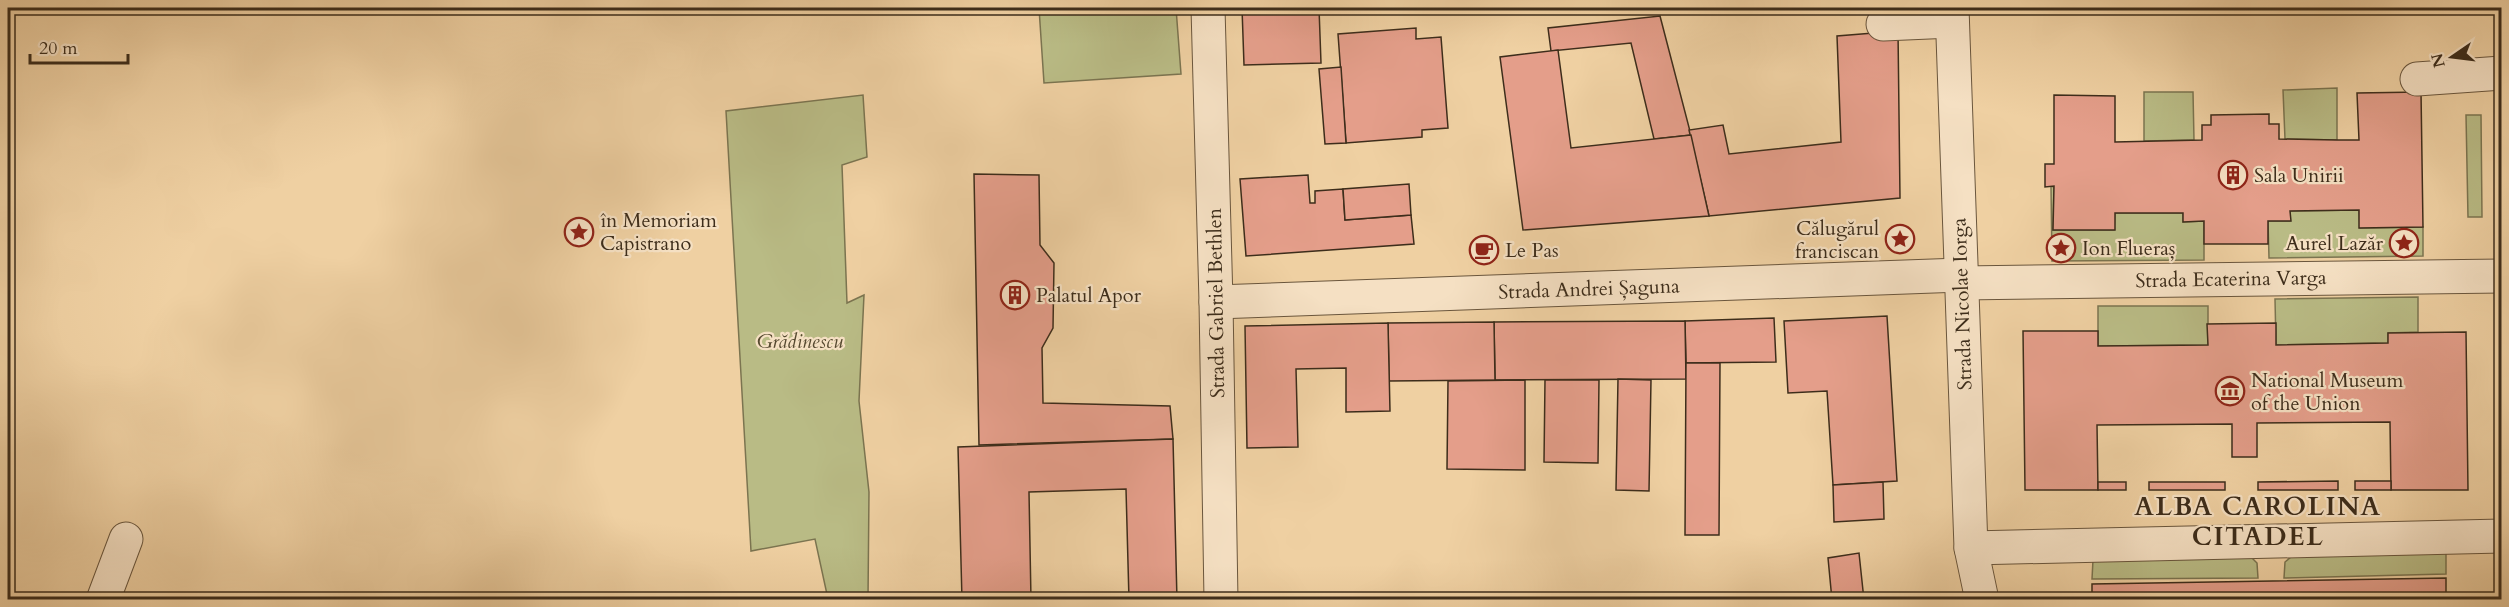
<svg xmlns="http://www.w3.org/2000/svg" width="2509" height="607" font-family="Cardo,serif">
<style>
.green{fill:#b9bb85;stroke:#7b7450;stroke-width:1.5}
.building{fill:#e49e8a;stroke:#3d2d1b;stroke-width:1.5}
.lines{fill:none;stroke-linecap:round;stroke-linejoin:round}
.street-casing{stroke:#6a563d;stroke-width:35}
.street{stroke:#f5e0c3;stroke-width:33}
.labels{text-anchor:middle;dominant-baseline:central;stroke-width:4.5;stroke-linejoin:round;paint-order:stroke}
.poi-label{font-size:20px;fill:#3d2d1b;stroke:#f5e0c3;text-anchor:start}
.street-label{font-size:20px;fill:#3d2d1b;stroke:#f5e0c3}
.park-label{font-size:20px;font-style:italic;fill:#564930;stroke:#f5e0c3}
.district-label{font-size:26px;font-weight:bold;letter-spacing:1.5px;fill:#3d2d1b;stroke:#f5e0c3}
</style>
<rect width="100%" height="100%" fill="#efd0a2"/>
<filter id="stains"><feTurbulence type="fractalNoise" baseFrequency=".00333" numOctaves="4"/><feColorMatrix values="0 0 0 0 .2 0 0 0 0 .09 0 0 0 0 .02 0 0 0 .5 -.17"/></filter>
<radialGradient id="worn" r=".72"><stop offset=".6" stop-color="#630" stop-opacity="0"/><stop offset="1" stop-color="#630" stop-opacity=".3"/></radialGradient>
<g class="green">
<polygon points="1039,8 1176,8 1181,74 1044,83"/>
<polygon points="2337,88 2337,140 2285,139 2283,90"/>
<polygon points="2144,92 2193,92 2194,140 2144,141"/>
<polygon points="863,95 867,157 842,165 847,303 864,295 859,401 869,492 868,599 828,599 815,539 751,551 726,111"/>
<polygon points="2466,115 2481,115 2482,217 2468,217"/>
<polygon points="2054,186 2053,230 2114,230 2115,213 2183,213 2183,222 2204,221 2204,260 2052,261 2051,187"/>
<polygon points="2359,210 2360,228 2423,227 2423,256 2269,258 2268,221 2290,221 2290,211"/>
<polygon points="2418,297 2418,332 2388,333 2388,343 2276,345 2275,299"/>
<polygon points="2098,306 2208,306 2208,345 2098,346"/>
<polygon points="2446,553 2446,574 2284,578 2285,562 2291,557"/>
<polygon points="2251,557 2257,563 2258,578 2092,579 2093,560"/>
</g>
<g class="building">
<polygon points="1242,8 1319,8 1321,63 1244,65"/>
<polygon points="1519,8 1587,8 1519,12"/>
<polygon points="1660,16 1691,135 1654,139 1631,43 1551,51 1548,28"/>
<polygon points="1416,28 1416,39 1441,37 1448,128 1422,130 1422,137 1346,143 1338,34"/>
<polygon points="1898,31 1900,198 1709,216 1689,130 1723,125 1729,154 1841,142 1837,36"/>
<polygon points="1558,50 1571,148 1691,135 1709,216 1523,230 1500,57"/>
<polygon points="1341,67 1346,143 1325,144 1319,69"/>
<polygon points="2421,92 2423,227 2359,228 2359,210 2290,211 2291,221 2268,221 2268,244 2204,244 2204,221 2183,222 2183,213 2115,213 2115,230 2053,230 2054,186 2045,187 2045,164 2054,164 2054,95 2115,96 2115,142 2202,140 2202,125 2211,125 2211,115 2269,114 2269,124 2279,124 2279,139 2337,140 2359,140 2357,93"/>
<polygon points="974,174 1039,175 1040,245 1054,263 1053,328 1042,348 1043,403 1170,406 1173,439 979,445"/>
<polygon points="1308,175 1310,203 1315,203 1315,191 1343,189 1345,220 1411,215 1414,244 1246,256 1240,179"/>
<polygon points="1409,184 1411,215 1345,220 1343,189"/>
<polygon points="1887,316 1897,481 1833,485 1827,391 1788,393 1784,321"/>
<polygon points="1774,318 1776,362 1686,363 1685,321"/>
<polygon points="1685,321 1686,379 1495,380 1494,322"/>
<polygon points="1494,322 1495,380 1389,381 1388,323"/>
<polygon points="1388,323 1390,411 1346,412 1346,368 1296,369 1298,447 1247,448 1245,326"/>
<polygon points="2276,323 2276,345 2388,343 2388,333 2466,332 2468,490 2391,490 2390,422 2257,423 2257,457 2232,457 2232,424 2097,425 2098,490 2025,490 2023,331 2098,331 2098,346 2208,345 2207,324"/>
<polygon points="1686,363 1720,363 1719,535 1685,535"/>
<polygon points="1618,379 1651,380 1649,491 1616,490"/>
<polygon points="1525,380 1525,470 1447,469 1448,381"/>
<polygon points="1545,380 1599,380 1598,463 1544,462"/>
<polygon points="1173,439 1177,600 1129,600 1126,489 1029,492 1031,600 962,600 958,447"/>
<polygon points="2338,481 2338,490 2258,490 2258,482"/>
<rect x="2355" y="481" width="36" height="9"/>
<polygon points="1883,482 1884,519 1834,522 1833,485"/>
<rect x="2098" y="482" width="28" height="8"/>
<rect x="2149" y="482" width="76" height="8"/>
<polygon points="1859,553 1864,600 1832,600 1828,558"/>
<polygon points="2446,578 2446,600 2092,600 2092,584"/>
</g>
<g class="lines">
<g class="street-casing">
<g id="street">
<polyline points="1208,8 1216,302 1221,600"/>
<polyline points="1952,8 1971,548 1982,600"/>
<polyline points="1883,24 1952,21"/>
<polyline points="2417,79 2502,73"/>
<polyline points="1961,283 2502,276"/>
<polyline points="1216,302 1961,275"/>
<polyline points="1971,548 2502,536"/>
<polyline points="103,600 126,539"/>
</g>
</g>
<use href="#street" class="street"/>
</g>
<defs>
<g id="building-ring" transform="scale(1.5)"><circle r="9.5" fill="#f5e0c3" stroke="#8f2418" stroke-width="1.5"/><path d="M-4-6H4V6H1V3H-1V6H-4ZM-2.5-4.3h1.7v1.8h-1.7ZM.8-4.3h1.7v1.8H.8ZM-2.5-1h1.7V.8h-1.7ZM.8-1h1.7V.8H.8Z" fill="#8f2418"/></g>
<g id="sight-ring" transform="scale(1.5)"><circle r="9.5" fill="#f5e0c3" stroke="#8f2418" stroke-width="1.5"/><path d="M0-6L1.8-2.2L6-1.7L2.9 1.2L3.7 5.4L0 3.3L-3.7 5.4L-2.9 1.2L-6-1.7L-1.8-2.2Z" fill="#8f2418"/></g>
<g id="cafe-ring" transform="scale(1.5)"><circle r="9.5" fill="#f5e0c3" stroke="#8f2418" stroke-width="1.5"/><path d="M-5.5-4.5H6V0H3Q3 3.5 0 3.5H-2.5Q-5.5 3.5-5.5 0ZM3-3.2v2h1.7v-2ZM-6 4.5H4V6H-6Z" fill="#8f2418"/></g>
<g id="museum-ring" transform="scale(1.5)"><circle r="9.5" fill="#f5e0c3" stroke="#8f2418" stroke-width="1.5"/><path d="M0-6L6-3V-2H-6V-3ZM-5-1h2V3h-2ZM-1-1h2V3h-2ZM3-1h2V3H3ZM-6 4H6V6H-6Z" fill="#8f2418"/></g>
</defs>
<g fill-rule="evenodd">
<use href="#building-ring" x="2233" y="175"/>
<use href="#sight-ring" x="579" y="232"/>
<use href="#sight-ring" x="1900" y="239"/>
<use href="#sight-ring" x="2404" y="243"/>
<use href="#sight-ring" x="2061" y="248"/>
<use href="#cafe-ring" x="1484" y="250"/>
<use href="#building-ring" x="1015" y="295"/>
<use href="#museum-ring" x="2230" y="391"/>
</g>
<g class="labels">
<g class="poi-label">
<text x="2254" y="175">Sala Unirii</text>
<text x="600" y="220">în Memoriam<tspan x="600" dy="23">Capistrano</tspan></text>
<text x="1879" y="228" text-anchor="end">Călugărul<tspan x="1879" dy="23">franciscan</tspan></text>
<text x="2383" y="243" text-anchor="end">Aurel Lazăr</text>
<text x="2082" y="248">Ion Flueraș</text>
<text x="1505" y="250">Le Pas</text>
<text x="1036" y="295">Palatul Apor</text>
<text x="2251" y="380">National Museum<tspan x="2251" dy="23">of the Union</tspan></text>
</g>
<g class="street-label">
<text transform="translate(2231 279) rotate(-1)">Strada Ecaterina Varga</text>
<text transform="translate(1589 289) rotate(-2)">Strada Andrei Șaguna</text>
<text transform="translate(1216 303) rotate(-91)">Strada Gabriel Bethlen</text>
<text transform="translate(1962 304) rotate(-92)">Strada Nicolae Iorga</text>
</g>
<g class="park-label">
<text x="800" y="341">Grădinescu</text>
</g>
<g class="district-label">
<text x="2258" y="506">ALBA CAROLINA<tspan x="2258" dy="30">CITADEL</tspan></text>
</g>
</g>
<rect width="2509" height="607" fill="none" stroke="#efd0a2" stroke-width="30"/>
<rect x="9" y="9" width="2491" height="589" fill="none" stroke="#3d2d1b" stroke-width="3"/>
<rect x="15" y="15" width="2479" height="577" fill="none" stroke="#3d2d1b" stroke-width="1.5"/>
<g transform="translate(2452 57) rotate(256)" stroke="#f5e0c3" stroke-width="4.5" paint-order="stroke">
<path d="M0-4.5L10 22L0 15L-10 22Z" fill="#3d2d1b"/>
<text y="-9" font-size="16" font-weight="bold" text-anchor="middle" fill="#3d2d1b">N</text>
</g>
<path d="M30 54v9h98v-9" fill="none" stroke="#3d2d1b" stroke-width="3"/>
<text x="39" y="54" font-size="18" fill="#3d2d1b" stroke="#f5e0c3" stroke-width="4.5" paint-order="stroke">20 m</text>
<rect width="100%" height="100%" filter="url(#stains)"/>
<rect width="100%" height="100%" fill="url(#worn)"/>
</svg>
